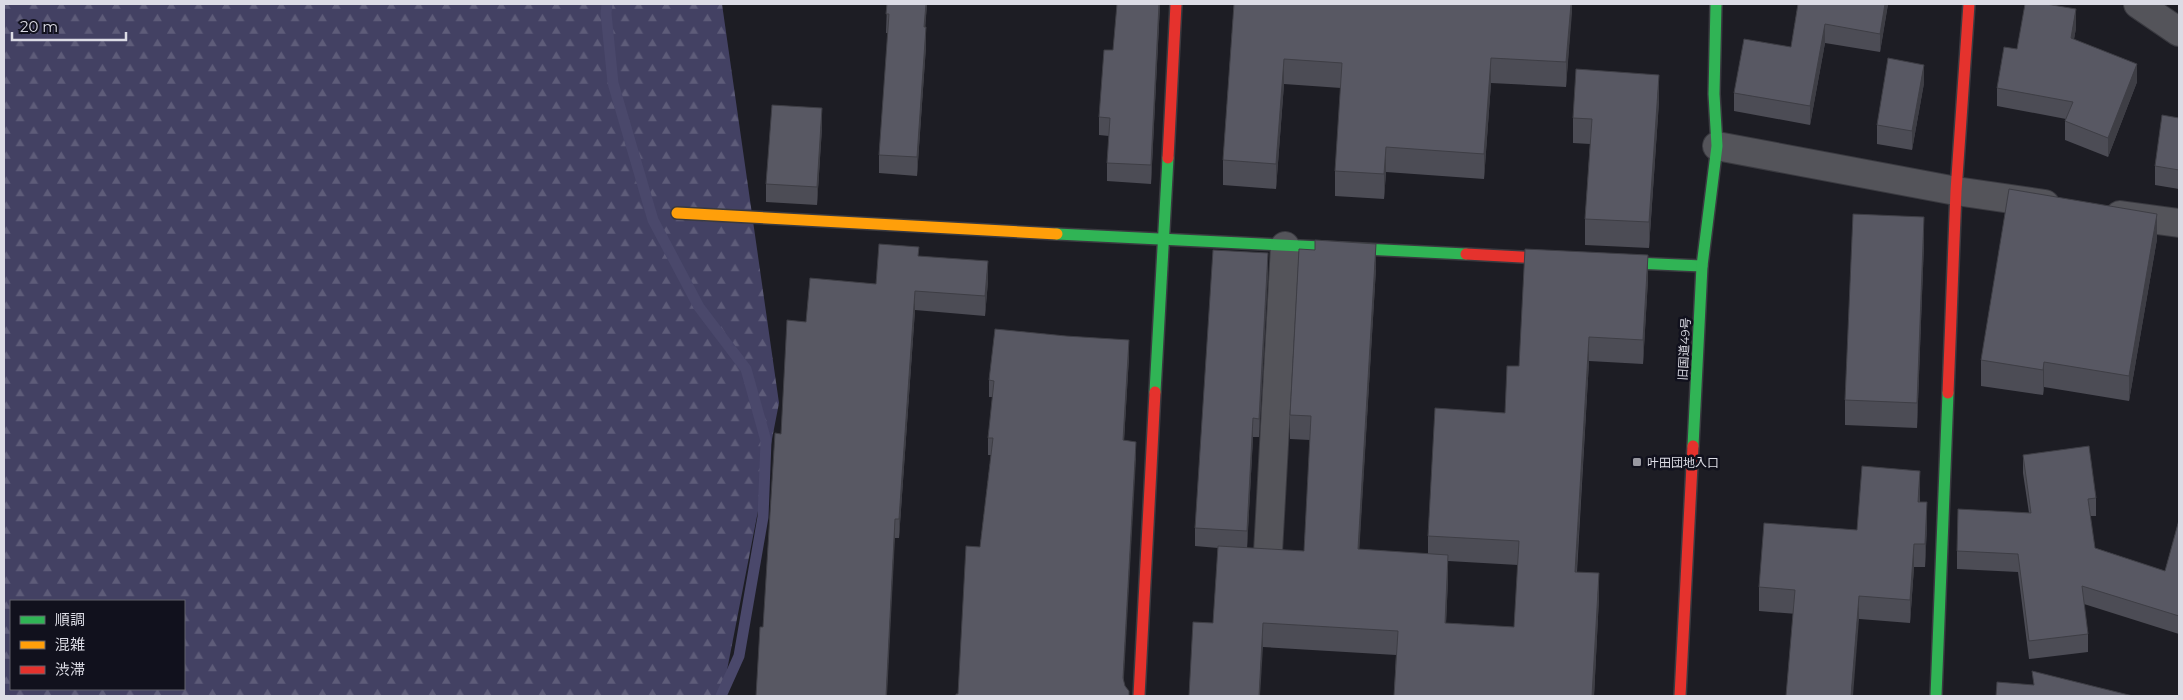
<svg xmlns="http://www.w3.org/2000/svg" width="2183" height="700" font-family="Montserrat,'Noto Sans JP',sans-serif">
<style>
.forest{fill:url(#forest-firs);fill-rule:evenodd}
.lines{fill:none;stroke-linecap:round;stroke-linejoin:round}
.stream{stroke:#4a486b;stroke-width:11}
.street-casing{stroke:#3a3a40;stroke-width:30}
.fast-casing{stroke:#3a3a40;stroke-width:14}
.slow-casing{stroke:#3a3a40;stroke-width:14}
.jam-casing{stroke:#3a3a40;stroke-width:14}
.street{stroke:#54545a;stroke-width:28}
.fast{stroke:#30b455;stroke-width:11}
.slow{stroke:#ff9f0a;stroke-width:11}
.jam{stroke:#e5322d;stroke-width:11}
.wall{fill:#4c4c55;fill-rule:evenodd}
.shaded-wall{fill:#3e3e45}
.building{fill:#585863;stroke:#3e3e45}
.poi-dot{fill:#9999a1;stroke:#11111d;stroke-width:2}
.labels{text-anchor:middle;dominant-baseline:central;stroke-width:5;stroke-linejoin:round;paint-order:stroke}
.street-label{font-size:12px;fill:#dcdce5;stroke:#11111d}
.poi-label{font-size:12px;fill:#dcdce5;stroke:#11111d;text-anchor:start}
</style>
<defs>
<pattern id="forest-firs" width="22" height="20" patternUnits="userSpaceOnUse" patternTransform="scale(1.25)"><rect width="22" height="20" fill="#434163"/><path d="M5 1l3.5 6h-7zM16 11l3.5 6h-7z" fill="#5e5c79"/></pattern>
</defs>
<rect width="100%" height="100%" fill="#1d1d24"/>
<path class="forest" d="M4,4H722L779,403L722,696H4ZM11,601H184V689H11Z"/>
<g class="lines">
<polyline class="stream" points="607,4 606,13 613,83 653,220 699,307 746,369 766,441 763,517 739,656 721,696"/>
<g class="street-casing">
<g id="street">
<polyline points="2138,4 2179,32"/>
<polyline points="1717,146 1956,191 2045,204"/>
<polyline points="2120,215 2179,223"/>
<polyline points="1268,552 1285,246"/>
</g>
</g>
<g class="fast-casing">
<g id="fast">
<polyline points="1057,234 1466,254"/>
<polyline points="1612,262 1702,266"/>
<polyline points="1155,392 1168,158"/>
<polyline points="1693,446 1702,266 1717,146 1714,94 1716,4"/>
<polyline points="1936,696 1948,393"/>
</g>
</g>
<g class="slow-casing">
<polyline id="slow" points="677,213 1057,234"/>
</g>
<g class="jam-casing">
<g id="jam">
<polyline points="1168,158 1176,4"/>
<polyline points="1466,254 1561,259"/>
<polyline points="1948,393 1956,191 1969,4"/>
<polyline points="1139,696 1155,392"/>
<polyline points="1680,696 1693,446"/>
</g>
</g>
<use href="#street" class="street"/>
<use href="#fast" class="fast"/>
<use href="#slow" class="slow"/>
<use href="#jam" class="jam"/>
</g>
<g class="wall">
<polygon points="887,4 927,4 925,27 926,46 917,176 879,173 879,155 888,33 886,33"/>
<polygon points="1160,4 1151,184 1107,181 1107,163 1109,136 1099,135 1099,117 1113,50"/>
<polygon points="1234,4 1572,4 1566,87 1491,83 1484,179 1386,172 1384,199 1335,196 1335,171 1341,88 1284,84 1276,189 1223,185 1223,160"/>
<polygon points="1798,4 1888,4 1880,52 1825,43 1810,125 1734,111 1734,93 1791,47"/>
<polygon points="2076,28 2074,39 2137,82 2108,157 2065,140 2065,121 2066,119 1997,106 1997,88 2017,49"/>
<polygon points="1924,83 1912,150 1877,144 1877,125"/>
<polygon points="1659,101 1649,248 1585,245 1585,219 1590,144 1573,143 1573,118"/>
<polygon points="2179,118 2179,189 2155,185 2155,166"/>
<polygon points="822,127 817,205 766,202 766,184"/>
<polygon points="2157,239 2129,401 2044,387 2043,395 1981,386 1981,360"/>
<polygon points="1924,242 1917,428 1845,425 1845,400"/>
<polygon points="919,256 988,281 985,316 915,310 899,538 895,538 763,627 781,434 806,322 876,284"/>
<path d="M1376,268L1359,549L1428,554V536L1505,413L1519,366L1648,279L1643,364L1589,361L1577,572L1599,597L1594,696H1394L1396,655L1263,647L1213,623L1218,548L1195,546V528L1268,272L1259,437H1253L1247,548L1304,551L1310,440L1290,439V415ZM1448,561L1518,565L1514,627L1446,623L1448,579Z"/>
<polygon points="1129,356 1124,441 1136,459 958,694 980,547 991,455 988,455 988,438 993,397 989,397 989,380"/>
<polygon points="2023,455 2096,498 2096,516 2090,516 2095,548 2165,571 2179,520 2179,634 2084,604 2088,634 2088,652 2029,659 2018,572 1957,569 1957,551 2029,513 2023,473"/>
<polygon points="1920,494 1920,502 1927,525 1925,567 1914,567 1910,623 1759,611 1759,587"/>
</g>
<g class="shaded-wall">
<polygon points="926,4 927,4 924,46 924,27"/>
<polygon points="1159,4 1160,4 1151,184 1151,165"/>
<polygon points="1571,4 1572,4 1572,13 1566,87 1566,62"/>
<polygon points="1885,4 1888,4 1880,52 1880,34"/>
<polygon points="2076,9 2076,28 2071,56 2071,38"/>
<polygon points="1825,24 1825,43 1810,125 1810,106"/>
<polygon points="926,27 926,46 917,176 917,157"/>
<polygon points="1491,58 1491,83 1484,179 1484,154"/>
<polygon points="1284,59 1284,84 1276,189 1276,164"/>
<polygon points="2137,64 2137,82 2108,157 2108,138"/>
<polygon points="1924,65 1924,83 1912,150 1912,131"/>
<polygon points="1659,75 1659,101 1649,248 1649,222"/>
<polygon points="822,108 822,127 817,205 817,187"/>
<polygon points="1386,147 1386,172 1384,199 1384,174"/>
<polygon points="2157,214 2157,239 2129,401 2129,376"/>
<polygon points="1924,217 1924,242 1917,428 1917,403"/>
<polygon points="1376,244 1376,268 1358,573 1358,549"/>
<polygon points="1268,253 1268,272 1259,437 1259,419"/>
<polygon points="1648,255 1648,279 1643,364 1643,340"/>
<polygon points="988,261 988,281 985,316 985,296"/>
<polygon points="915,291 915,310 899,538 899,519"/>
<polygon points="1589,337 1589,361 1575,596 1575,572"/>
<polygon points="1129,340 1129,356 1123,457 1123,440"/>
<polygon points="2044,362 2044,387 2043,395 2043,370"/>
<polygon points="1253,418 1253,437 1247,550 1247,531"/>
<polygon points="1136,442 1136,459 1123,695 1123,678"/>
<polygon points="1920,471 1920,494 1918,525 1918,502"/>
<polygon points="1927,502 1927,525 1925,567 1925,544"/>
<polygon points="895,519 895,538 887,696 886,696"/>
<polygon points="1914,544 1914,567 1910,623 1910,600"/>
<polygon points="1448,555 1448,579 1445,647 1445,623"/>
<polygon points="1599,573 1599,597 1594,696 1592,696"/>
<polygon points="1859,596 1859,619 1853,696 1851,696"/>
<polygon points="1263,623 1263,647 1260,696 1259,696"/>
</g>
<g class="building">
<polygon points="887,4 926,4 924,27 926,27 917,157 879,155 889,14 886,14"/>
<polygon points="1117,4 1159,4 1151,165 1107,163 1110,118 1099,117 1104,50 1113,50"/>
<polygon points="1234,4 1571,4 1566,62 1491,58 1484,154 1386,147 1384,174 1335,171 1342,63 1284,59 1276,164 1223,160"/>
<polygon points="1798,4 1885,4 1880,34 1825,24 1810,106 1734,93 1744,39 1791,47"/>
<polygon points="2025,4 2046,4 2076,9 2071,38 2137,64 2108,138 2065,121 2073,102 1997,88 2004,47 2017,49"/>
<polygon points="1888,58 1924,65 1912,131 1877,125"/>
<polygon points="1576,69 1659,75 1649,222 1585,219 1592,119 1573,118"/>
<polygon points="772,105 822,108 817,187 766,184"/>
<polygon points="2162,115 2179,118 2179,170 2155,166"/>
<polygon points="2009,189 2157,214 2129,376 2044,362 2043,370 1981,360"/>
<polygon points="1853,214 1924,217 1917,403 1845,400"/>
<polygon points="1315,240 1376,244 1358,549 1448,555 1445,623 1514,627 1519,541 1428,536 1435,408 1505,413 1507,366 1519,366 1525,249 1648,255 1643,340 1589,337 1575,572 1599,573 1592,696 1394,696 1398,631 1263,623 1259,696 1189,696 1193,622 1213,623 1218,546 1304,551 1311,416 1290,415 1299,249 1315,250"/>
<polygon points="879,244 919,247 918,256 988,261 985,296 915,291 899,519 895,519 886,696 756,696 760,627 763,627 775,433 781,434 787,320 806,322 810,278 876,284"/>
<polygon points="1213,250 1268,253 1259,419 1253,418 1247,531 1195,528"/>
<polygon points="995,329 1066,336 1129,340 1123,440 1136,442 1123,678 1125,686 1129,691 1129,696 956,696 956,694 958,694 966,546 980,547 993,438 988,438 994,381 989,380"/>
<polygon points="2089,446 2096,498 2088,499 2095,548 2165,571 2179,520 2179,616 2082,586 2088,634 2029,641 2018,554 1957,551 1958,509 2031,513 2023,455"/>
<polygon points="1862,466 1920,471 1918,502 1927,502 1925,544 1914,544 1910,600 1859,596 1851,696 1786,696 1795,590 1759,587 1764,523 1857,530"/>
<polygon points="2032,671 2133,696 1996,696 1997,682 2034,685"/>
</g>
<rect class="poi-dot" x="1632" y="457" width="10" height="10" rx="2.5"/>
<g class="labels">
<g class="street-label">
<text transform="translate(1684 349) rotate(-87)">旧国道49号</text>
</g>
<g class="poi-label">
<text x="1647" y="462">叶田団地入口</text>
</g>
</g>
<rect width="2183" height="700" fill="none" stroke="#dcdce5" stroke-width="10"/>
<rect x="10" y="600" width="175" height="90" fill="#11111d" stroke="#62626d"/>
<rect x="20" y="616" width="25" height="8" fill="#30b455" stroke="#62626d"/>
<text x="55" y="625" font-size="15" fill="#dcdce5">順調</text>
<rect x="20" y="641" width="25" height="8" fill="#ff9f0a" stroke="#62626d"/>
<text x="55" y="650" font-size="15" fill="#dcdce5">混雑</text>
<rect x="20" y="666" width="25" height="8" fill="#e5322d" stroke="#62626d"/>
<text x="55" y="675" font-size="15" fill="#dcdce5">渋滞</text>
<path d="M12 32v8h114v-8" fill="none" stroke="#dcdce5" stroke-width="2.5"/>
<text x="20" y="32" font-size="15" fill="#dcdce5" stroke="#11111d" stroke-width="4" paint-order="stroke">20 m</text>
</svg>
